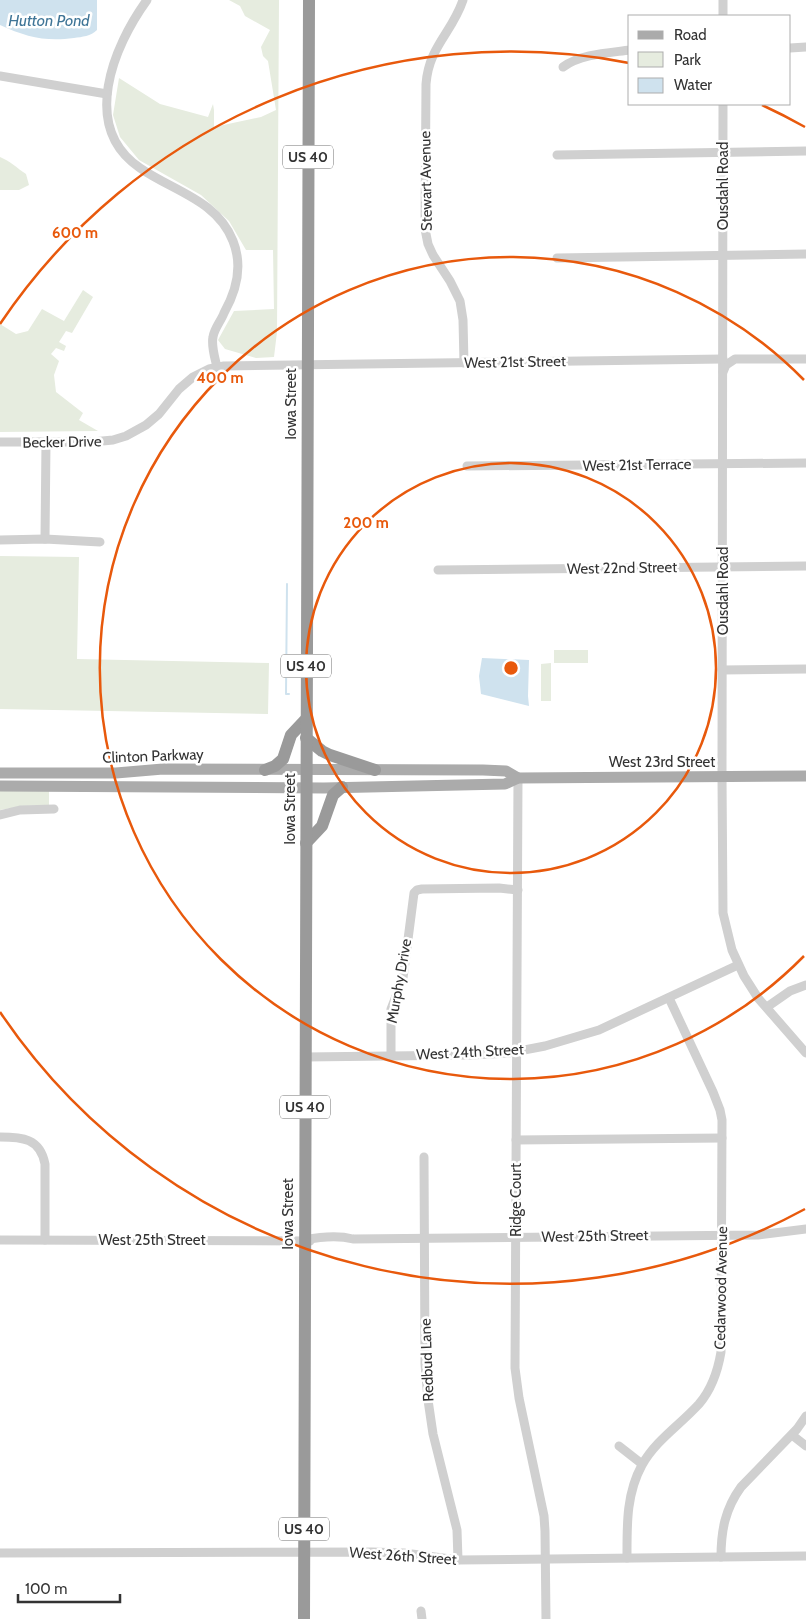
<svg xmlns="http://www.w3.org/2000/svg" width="806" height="1619" font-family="Cabin,sans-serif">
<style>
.green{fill:#e6ecdf}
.water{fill:#cfe2ee}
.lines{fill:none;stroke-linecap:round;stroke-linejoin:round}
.stream{stroke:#cfe2ee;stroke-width:2}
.minor{stroke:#d0d0d0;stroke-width:9}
.major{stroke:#ababab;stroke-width:11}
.highway{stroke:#9a9a9a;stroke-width:12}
.ring{fill:none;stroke:#e8590c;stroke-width:2.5}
.labels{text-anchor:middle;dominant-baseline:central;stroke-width:5;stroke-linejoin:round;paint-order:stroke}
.shield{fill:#fff;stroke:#707070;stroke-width:1}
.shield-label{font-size:14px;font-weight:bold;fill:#333}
.street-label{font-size:15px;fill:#333;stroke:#fff}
.water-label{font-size:16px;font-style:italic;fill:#3f7597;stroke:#fff}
.centre{fill:#e8590c;stroke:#fff;stroke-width:2.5}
.ring-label{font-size:15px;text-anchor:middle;font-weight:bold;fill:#e8590c;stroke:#fff;stroke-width:5;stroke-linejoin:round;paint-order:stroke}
</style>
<rect width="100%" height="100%" fill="#fff"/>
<g class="green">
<polygon points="229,0 279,0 277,332 274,357 256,358 225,349 218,340 234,311 274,309 273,250 246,250 229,221 201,195 139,160 120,137 113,115 119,78 160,104 208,117 213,104 214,110 214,127 261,117 276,110 268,61 263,56 261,47 270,30 245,16 240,6"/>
<path d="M0,157C10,161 17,168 26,174L29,185L19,190H0Z"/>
<polygon points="83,290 93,297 72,333 66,331 59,342 66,346 64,351 56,348 51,354 59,361 54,375 56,392 83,413 79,420 98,431 0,432 0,324 16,334 28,331 42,309 64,321"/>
<polygon points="0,556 79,557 77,659 269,663 268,714 0,709"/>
<rect x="554" y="650" width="34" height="13"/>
<polygon points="551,663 551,701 541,701 541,664"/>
<polygon points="0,791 49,791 49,805 23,806 0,810"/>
</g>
<g class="water">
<path d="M0,0H97V30C91,36 82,37 74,38C46,42 26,37 0,25Z"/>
<polygon points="482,658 529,660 528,696 529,706 481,694 479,676"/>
</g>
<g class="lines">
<polyline class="stream" points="287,584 286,694 289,694"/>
<g class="minor">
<path d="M147,0C113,47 80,127 140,168C173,191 217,200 233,241C243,266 237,290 224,313C221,321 214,329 213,337C211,346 215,358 217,367"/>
<path d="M463,0C452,33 429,46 426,84L425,229L428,244L433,255L450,281L460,301L463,320L464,363"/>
<polyline points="723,0 723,16"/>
<polyline points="790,48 806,47"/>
<path d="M563,67C581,54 608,53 630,50"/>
<polyline points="0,76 107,94"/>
<polyline points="723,104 722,777 723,913 732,950 744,976 758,998 806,1053"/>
<polyline points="557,155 806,151"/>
<polyline points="557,258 806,254"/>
<polyline points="723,372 726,365 735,359 806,359"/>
<polyline points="0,442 92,442 113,440 126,436 146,425 159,414 179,389 193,377 209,369 224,366 723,359"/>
<polyline points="467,466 806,463"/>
<polyline points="45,539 46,442"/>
<polyline points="0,540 45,539 100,542"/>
<polyline points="438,570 806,566"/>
<polyline points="722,670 806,669"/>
<polyline points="518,778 515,1368 519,1398 544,1516 545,1531 546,1619"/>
<polyline points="0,815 20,810 54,809"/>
<polyline points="767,1007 790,991 806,985"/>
<polyline points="391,1056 391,1009 403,978 414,893 417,890 422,889 499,888 518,890"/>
<polyline points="305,1057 472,1055 508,1053 545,1046 599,1030 738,965"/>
<path d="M0,1137C22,1137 40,1138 45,1164V1240"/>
<polyline points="516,1140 722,1138"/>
<polyline points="424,1157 425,1364 428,1400 433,1434 457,1530 458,1560"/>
<polyline points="0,1240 310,1241"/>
<path d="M305,1240C320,1237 337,1235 353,1239L758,1235L806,1229"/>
<polyline points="792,1435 806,1446"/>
<polyline points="619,1446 642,1464"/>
<polyline points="0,1553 372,1552 404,1553 458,1560 806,1556"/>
<path d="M721,1557C721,1531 725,1509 741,1487L797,1429L806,1416"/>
<path d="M627,1558C627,1526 626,1494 642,1465C656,1440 680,1425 699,1404C711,1390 718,1370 721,1352L722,1120L720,1110L713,1092L669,998"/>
<polyline points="421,1611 422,1619"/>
</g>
<g class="major">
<polyline points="0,773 116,773 163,769 483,770 506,771 518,778"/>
<polyline points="0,786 324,788 505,784 518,778 806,776"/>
</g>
<g class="highway">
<polyline points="306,738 322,751 330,755 375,770"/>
<polyline points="265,770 275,766 283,759 291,735 306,719"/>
<polyline points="306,843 322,826 333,795 342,787"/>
<polyline points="304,1619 309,0"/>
</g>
</g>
<g class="ring">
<circle cx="511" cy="668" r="205"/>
<path d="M804 956A411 411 0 1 1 804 380"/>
<path d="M805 1209A616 616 0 0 1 0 1012M0 324A616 616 0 0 1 629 63M762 105A616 616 0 0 1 805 127"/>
</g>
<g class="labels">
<g class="shield">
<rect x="283" y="145.5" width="50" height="23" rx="4"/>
<rect x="281" y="654.5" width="50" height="23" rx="4"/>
<rect x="280" y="1095.5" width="50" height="23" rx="4"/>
<rect x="279" y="1517.5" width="50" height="23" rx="4"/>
</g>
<g class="shield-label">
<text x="308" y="157">US 40</text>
<text x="306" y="666">US 40</text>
<text x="305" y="1107">US 40</text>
<text x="304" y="1529">US 40</text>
</g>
<g class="street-label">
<text transform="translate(426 181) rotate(-91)">Stewart Avenue</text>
<text transform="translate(723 186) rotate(-90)">Ousdahl Road</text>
<text transform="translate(515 362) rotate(-1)">West 21st Street</text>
<text transform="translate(291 404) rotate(-90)">Iowa Street</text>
<text transform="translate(62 442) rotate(-1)">Becker Drive</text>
<text transform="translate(637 465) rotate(-1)">West 21st Terrace</text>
<text transform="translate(622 568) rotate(-1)">West 22nd Street</text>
<text transform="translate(723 591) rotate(-90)">Ousdahl Road</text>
<text transform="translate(153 756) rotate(-2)">Clinton Parkway</text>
<text x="662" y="762">West 23rd Street</text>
<text transform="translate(290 809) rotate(-90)">Iowa Street</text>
<text transform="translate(399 981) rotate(-80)">Murphy Drive</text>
<text transform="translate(470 1052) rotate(-3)">West 24th Street</text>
<text transform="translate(516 1200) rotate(-90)">Ridge Court</text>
<text transform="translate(288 1214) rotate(-90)">Iowa Street</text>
<text transform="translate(595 1236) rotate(-1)">West 25th Street</text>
<text x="152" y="1240">West 25th Street</text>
<text transform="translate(721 1288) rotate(-89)">Cedarwood Avenue</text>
<text transform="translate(427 1360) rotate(-92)">Redbud Lane</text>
<text transform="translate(403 1556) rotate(4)">West 26th Street</text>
</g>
<g class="water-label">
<text x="49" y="20">Hutton Pond</text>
</g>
</g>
<circle cx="511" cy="668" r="8" class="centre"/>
<g class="ring-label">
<text x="75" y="238">600 m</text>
<text x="220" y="383">400 m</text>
<text x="366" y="528">200 m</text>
</g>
<rect x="628" y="15" width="162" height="90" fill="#ffffff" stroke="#adadad"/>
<rect x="638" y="31" width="25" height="8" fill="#ababab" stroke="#adadad"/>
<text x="674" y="40" font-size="15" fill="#333333">Road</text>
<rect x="638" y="52" width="25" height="15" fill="#e6ecdf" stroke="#adadad"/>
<text x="674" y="65" font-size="15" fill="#333333">Park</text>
<rect x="638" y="78" width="25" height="15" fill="#cfe2ee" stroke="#adadad"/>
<text x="674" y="90" font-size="15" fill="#333333">Water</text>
<path d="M18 1594v8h102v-8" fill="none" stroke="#333333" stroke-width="2.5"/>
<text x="25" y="1594" font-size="15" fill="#333333" stroke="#ffffff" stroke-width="4" paint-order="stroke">100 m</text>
</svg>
